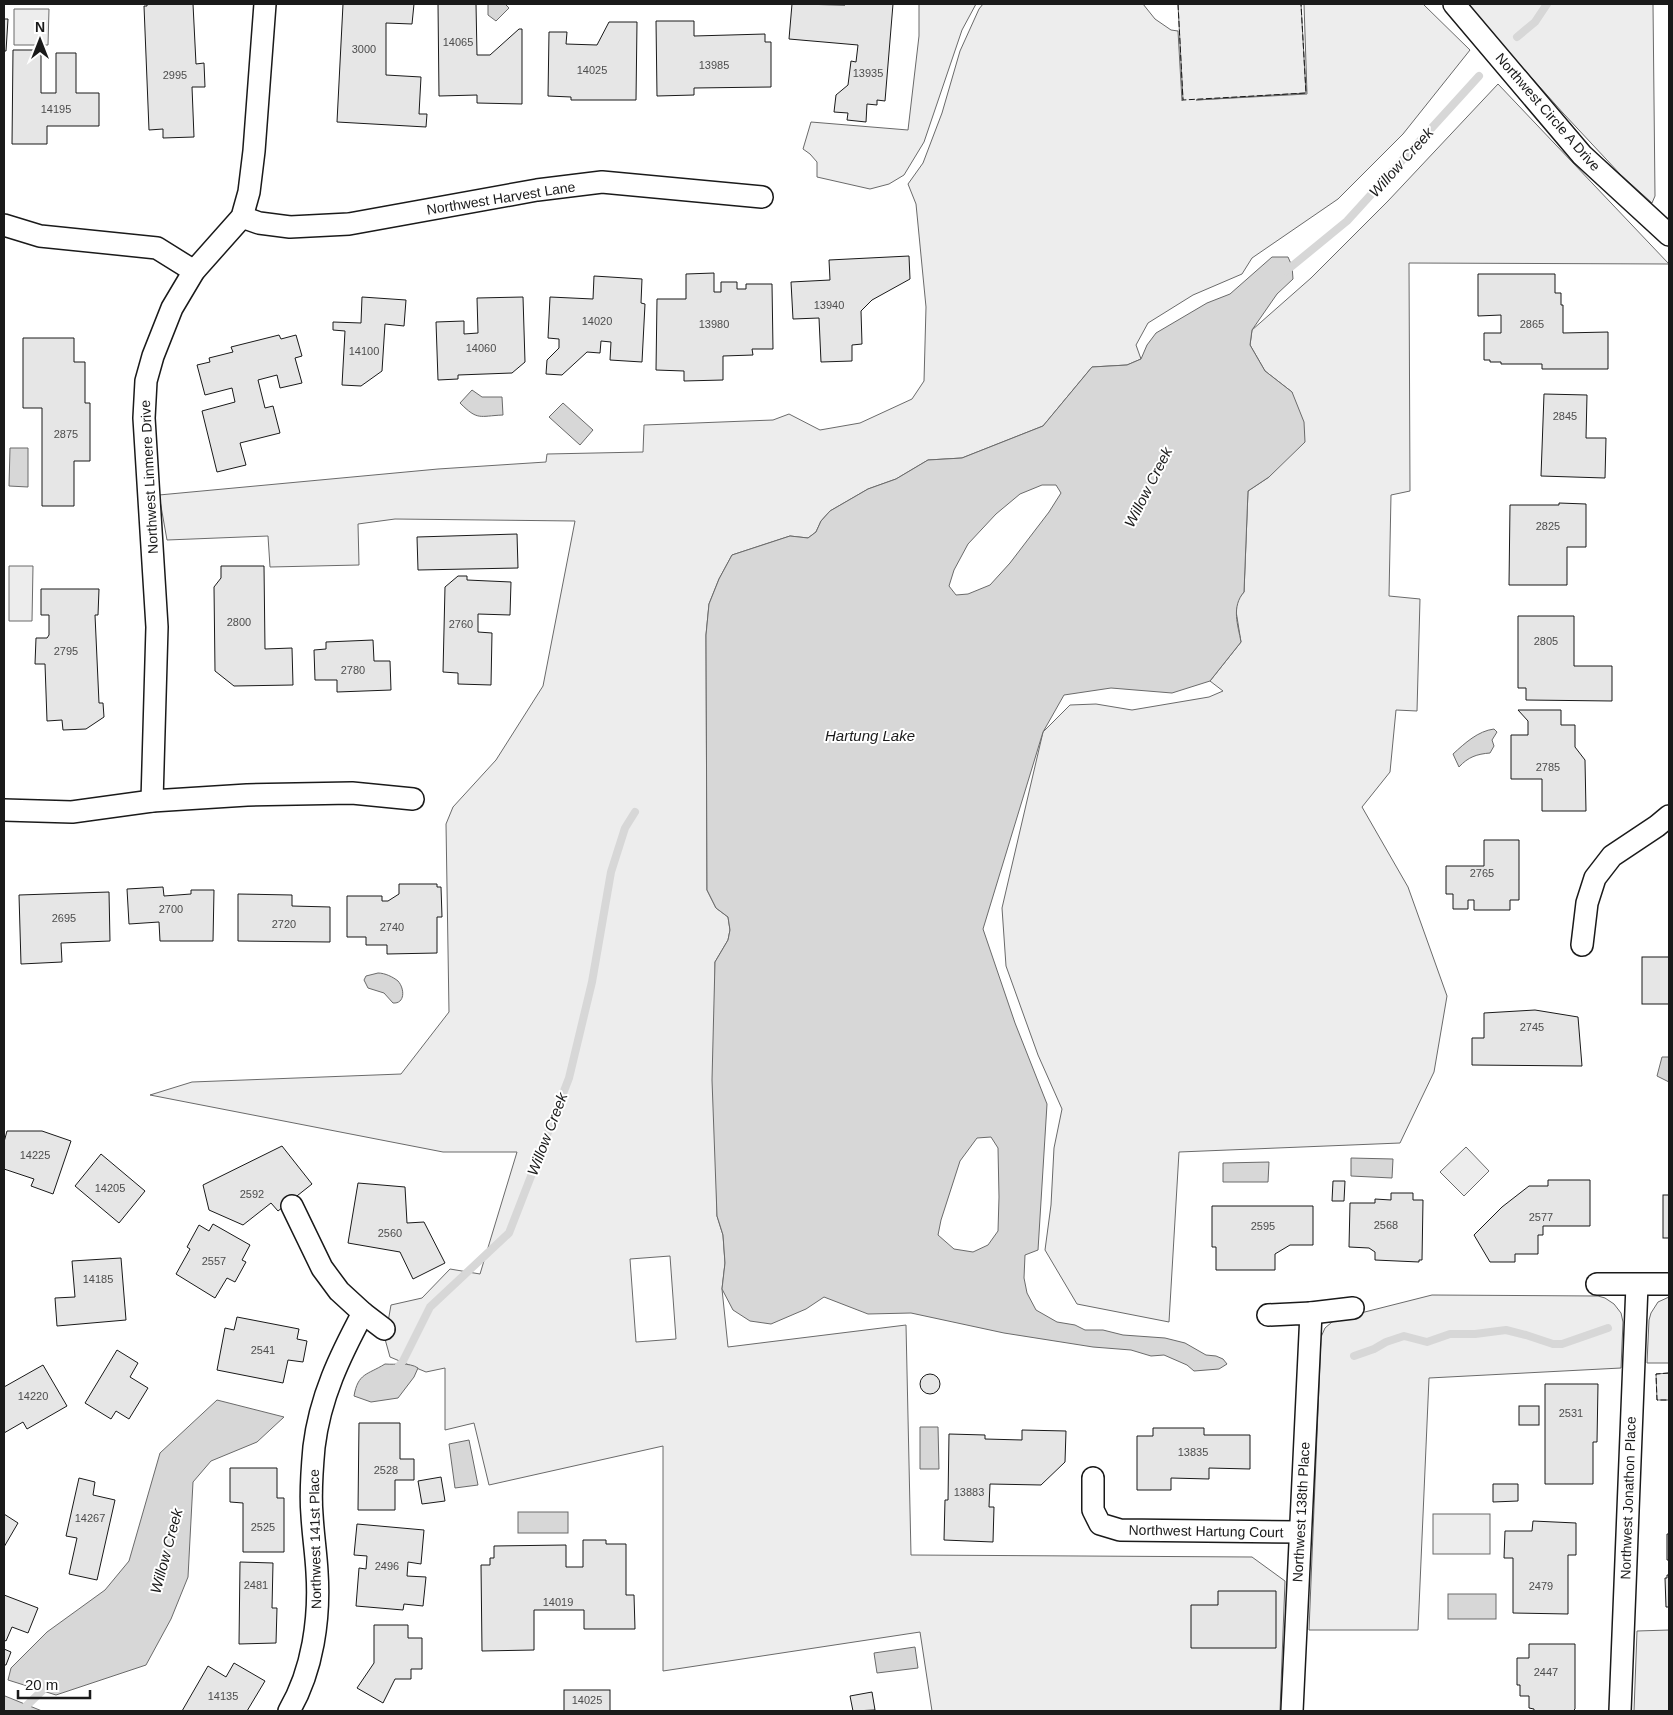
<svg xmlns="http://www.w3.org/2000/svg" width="1673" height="1715" font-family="Arial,sans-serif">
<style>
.built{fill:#ededed;stroke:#6a6a6a;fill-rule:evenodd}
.water{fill:#d7d7d7;stroke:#6a6a6a;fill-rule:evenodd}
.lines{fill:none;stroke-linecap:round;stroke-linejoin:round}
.stream{stroke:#d7d7d7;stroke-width:8}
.building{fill:#e6e6e6;stroke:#1a1a1a}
.minor-casing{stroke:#1a1a1a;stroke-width:24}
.minor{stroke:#fff;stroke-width:21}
.fence{stroke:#1a1a1a;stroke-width:1;stroke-dasharray:6 2.5;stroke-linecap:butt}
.labels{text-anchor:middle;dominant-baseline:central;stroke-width:4;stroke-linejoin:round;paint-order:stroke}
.number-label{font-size:11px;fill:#4d4d4d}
.street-label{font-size:14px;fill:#1a1a1a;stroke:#fff}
.water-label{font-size:15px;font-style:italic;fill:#1a1a1a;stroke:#fff}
</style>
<rect width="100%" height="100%" fill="#fff"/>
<g class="built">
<polygon points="919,4 976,4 962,30 924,142 904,175 889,184 870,189 817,177 817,162 810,154 803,149 811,122 908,130 919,36"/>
<path d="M983,4H1143L1155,19L1171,30L1178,31L1182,101L1183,100L1178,4H1301L1306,93L1196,100L1307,94L1304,4H1423L1470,50L1403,134L1338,199L1252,258L1242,274L1193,295L1148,323L1136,345L1141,359L1127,365L1092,367L1043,426L962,458L928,460L896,479L868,489L830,511L821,521L816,532L808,538L790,536L732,555L719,579L709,604L706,635L707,890L716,908L728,917L730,930L728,940L715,962L717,1216L723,1235L725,1263L722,1289L728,1347L906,1325L911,1555L1252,1557L1285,1581L1280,1711H932L920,1632L663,1671V1446L489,1485L474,1423L445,1430V1368L426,1372L390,1357L385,1339L391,1305L422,1298L450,1269L480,1274L517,1152H443L150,1095L192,1082L401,1074L449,1012L446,824L453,807L496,760L543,686L575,521L395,519L358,524L359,565L270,567L268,536L167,540L159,495L438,469L546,462L547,454L643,452L644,425L773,420L789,414L820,430L860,423L912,399L924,381L926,307L916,204L908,184L923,163L942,113L960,51L979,9ZM670,1256L676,1339L636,1342L630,1259Z"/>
<polygon points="1466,4 1653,4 1655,196 1652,203 1620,174 1563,113"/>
<polygon points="14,9 49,9 48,45 14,45"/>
<polygon points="1498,84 1669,264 1409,263 1410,491 1391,495 1389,596 1420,599 1417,711 1396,710 1390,772 1362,807 1408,887 1447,996 1434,1072 1400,1143 1179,1152 1169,1322 1077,1304 1045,1250 1051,1205 1054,1148 1062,1109 1038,1055 1006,966 1002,908 1043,732 1070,705 1096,704 1132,710 1209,697 1223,691 1210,681 1241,642 1236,611 1237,600 1244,592 1248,491 1269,477 1292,392 1265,371 1250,345 1252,330 1311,278 1388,201"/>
<polygon points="9,566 33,566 32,621 9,621"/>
<polygon points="1466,1147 1489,1171 1464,1196 1440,1172"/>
<polygon points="1432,1295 1598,1296 1605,1298 1614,1304 1621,1313 1623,1322 1621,1368 1429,1378 1418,1630 1309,1630 1321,1337 1325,1328 1332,1322 1341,1318"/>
<polygon points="1669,1297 1669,1363 1647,1363 1649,1320 1651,1313 1658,1302"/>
<polygon points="1669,1373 1669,1400 1657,1400 1656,1374"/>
<rect x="1433" y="1514" width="57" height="40"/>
<polygon points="1669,1630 1669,1711 1634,1711 1637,1631"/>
</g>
<g class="water">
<polygon points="488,4 505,4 509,8 496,21 488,15"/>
<path d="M1272,257H1288L1292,266L1293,279L1277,294L1252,330L1250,345L1265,371L1292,392L1304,422L1305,442L1269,477L1248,491L1244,592C1231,607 1238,625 1241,642L1210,681L1172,693L1111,688L1064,695L1043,732L983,929L1015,1023L1047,1104L1038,1250L1025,1255L1024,1278L1027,1293L1036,1310L1057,1322L1075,1325L1085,1330H1103L1123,1335L1165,1338L1185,1343L1206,1355L1216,1356L1223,1359L1227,1364L1219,1369L1194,1371L1187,1365L1164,1355L1151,1356L1131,1350L1093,1347L1004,1333L911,1313L868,1314L824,1297L806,1309L771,1324L750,1321L733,1310L722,1289L725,1263L723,1235L717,1216L712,1080L715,962L728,940L730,930L728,917L716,908L707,890L706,635L709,604L719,579L732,555L790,536L808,538L816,532L821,521L830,511L868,489L896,479L928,460L962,458L1043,426L1092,367L1127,365L1141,359L1147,345L1156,333L1207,303L1230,294ZM1042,485H1056L1061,493L1049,512L1010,563L990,585L968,594L956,595L949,586L954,570L968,544L996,514L1020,494ZM991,1137L998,1148L999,1197L998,1231L988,1245L973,1252L954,1249L938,1235L941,1220L960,1161L977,1138Z"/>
<path d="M472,390L482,397H502L503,415C479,416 478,421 460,403Z"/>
<polygon points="563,403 593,430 580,445 549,417"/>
<polygon points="10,448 28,448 28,487 9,486"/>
<path d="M1494,729L1497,732L1492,740L1494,746L1490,753C1477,754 1468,757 1459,767L1453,754C1465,743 1478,731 1494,729Z"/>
<path d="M378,973C385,973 393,977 398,981C405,989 405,1004 393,1003L384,993L368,988L364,980L366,976Z"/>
<polygon points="1662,1057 1669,1057 1669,1082 1657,1076"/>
<polygon points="1351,1158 1393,1159 1392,1178 1351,1176"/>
<polygon points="1269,1162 1268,1182 1223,1182 1223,1163"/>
<path d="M385,1364C396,1365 409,1362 418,1368L414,1377L398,1398L371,1402L354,1396C358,1373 367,1375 385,1364Z"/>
<polygon points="217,1400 284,1417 257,1442 211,1461 193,1482 188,1577 171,1619 146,1665 56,1695 8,1680 11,1668 47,1632 105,1590 129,1561 160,1453"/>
<polygon points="920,1427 938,1427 939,1469 920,1469"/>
<polygon points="469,1440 478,1485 455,1488 449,1444"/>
<rect x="518" y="1512" width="50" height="21"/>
<rect x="1448" y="1594" width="48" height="25"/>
<polygon points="915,1647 918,1668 877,1673 874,1653"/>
<polygon points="4,1696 5,1696 42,1711 4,1711"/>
</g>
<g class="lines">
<g class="stream">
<polyline points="1517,37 1535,22 1547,4"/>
<polyline points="1286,271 1347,221 1479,76"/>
<polyline points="1354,1356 1374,1349 1386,1342 1404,1336 1427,1342 1450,1334 1475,1334 1506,1330 1526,1335 1553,1344 1562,1344 1608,1328"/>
<polyline points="393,1373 403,1361 430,1307 509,1233 569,1078 592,982 611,872 625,828 635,812"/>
<polyline points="21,1711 48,1685"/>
</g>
</g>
<g class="building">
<polygon points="147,4 193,4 196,64 204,63 205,87 192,87 194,137 163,138 163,129 149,130 144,6 147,6"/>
<polygon points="343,4 414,4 412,24 386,23 386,75 421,77 419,114 427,114 426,127 337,122"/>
<polygon points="438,4 476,4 477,55 490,55 519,29 522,29 522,104 477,103 477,95 439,96"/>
<polygon points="792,4 845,5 846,4 893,4 885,101 877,100 877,105 867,104 866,122 847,120 848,113 834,112 836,95 848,85 851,61 856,62 858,45 789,39"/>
<polygon points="4,19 8,19 6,51 4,51"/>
<polygon points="656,21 694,21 694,36 765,34 765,42 771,42 771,87 694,88 694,95 657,96"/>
<polygon points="609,22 637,22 636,100 571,100 571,97 548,96 549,32 567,32 566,44 597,45"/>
<polygon points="13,50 41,50 41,93 56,93 56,53 76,53 76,93 99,93 99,126 47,126 47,144 12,144"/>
<polygon points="909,256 910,279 872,300 861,311 862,344 852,345 852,361 821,362 819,318 793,319 791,282 830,280 829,260"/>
<polygon points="714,273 714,292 721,292 721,282 737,282 737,289 746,289 746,284 772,284 773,349 752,349 753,355 723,356 723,380 684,381 684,371 656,370 657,299 686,299 686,274"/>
<polygon points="1478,274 1555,274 1555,293 1561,293 1561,305 1563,305 1563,333 1608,332 1608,369 1542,369 1542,364 1501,364 1501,362 1490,362 1490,360 1484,360 1484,333 1501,333 1501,315 1478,316"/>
<polygon points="594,276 642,279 641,303 645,304 642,362 610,360 611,342 601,341 600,353 587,352 562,375 546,374 547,360 559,348 559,339 548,338 550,297 593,299"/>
<polygon points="362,297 406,300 404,326 385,324 382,371 361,386 342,385 345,331 333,330 333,322 361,323"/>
<polygon points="523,297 525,362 512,373 458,375 458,379 438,380 436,322 464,321 464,334 478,333 477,298"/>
<polygon points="279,335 281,339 296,335 302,356 295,358 302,383 280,388 277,375 258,380 265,408 273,406 280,433 240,443 246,465 217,472 202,411 235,402 232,388 205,395 197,365 210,362 209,358 233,352 231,347"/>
<polygon points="23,338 74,338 74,362 85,362 85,403 90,403 90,461 74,461 74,506 42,506 42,408 23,408"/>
<polygon points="1544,394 1587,395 1586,438 1606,438 1605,478 1541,476"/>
<polygon points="1559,503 1586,504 1586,547 1567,547 1567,585 1509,585 1510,505 1559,505"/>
<polygon points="517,534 518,568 418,570 417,537"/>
<polygon points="221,566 264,566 265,649 292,648 293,685 234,686 215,671 214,587 221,578"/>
<polygon points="458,576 467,576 467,580 511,582 510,615 478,614 478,632 492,633 491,685 458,684 458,673 443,672 445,587"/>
<polygon points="41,589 99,589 98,615 95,615 99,703 103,703 104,717 86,729 63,730 62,720 47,721 45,664 35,664 36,638 47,638 49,635 49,615 41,615"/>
<polygon points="1518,616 1574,616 1574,666 1612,666 1612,701 1526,700 1526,688 1518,688"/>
<polygon points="373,640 374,661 390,661 391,690 337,692 337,680 315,680 314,650 326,649 326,642"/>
<polygon points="1518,710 1561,710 1561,725 1575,725 1575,747 1585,760 1586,811 1542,811 1542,779 1511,779 1511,735 1528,735 1528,721"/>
<polygon points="1484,840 1519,840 1519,900 1510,900 1510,910 1474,910 1474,900 1468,900 1468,909 1453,909 1453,894 1446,894 1446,866 1484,866"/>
<polygon points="399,884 437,884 437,887 441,887 442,917 437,917 437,953 387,954 387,945 366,945 366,937 347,937 347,896 382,896 382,901 388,901 399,894"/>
<polygon points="163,887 164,896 191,894 191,890 214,890 213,941 160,941 159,922 129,924 127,889"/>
<polygon points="109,892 110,941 61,943 62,962 21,964 19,895"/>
<polygon points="238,894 292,895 292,906 330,907 330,942 238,941"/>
<rect x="1642" y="957" width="27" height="47"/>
<polygon points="1535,1010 1578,1017 1582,1066 1472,1065 1472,1038 1484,1038 1484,1013"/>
<polygon points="7,1131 42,1131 71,1141 53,1194 31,1186 34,1179 4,1169 4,1142"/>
<polygon points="282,1146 312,1184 278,1211 271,1203 243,1225 209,1210 203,1185"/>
<polygon points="101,1154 145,1191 119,1223 75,1186"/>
<polygon points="1548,1180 1590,1180 1590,1226 1543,1226 1543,1235 1538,1235 1538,1254 1515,1254 1515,1262 1490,1262 1474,1235 1502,1207 1529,1186 1548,1186"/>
<polygon points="1333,1181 1345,1181 1344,1201 1332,1201"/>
<polygon points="358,1183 405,1187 407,1223 424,1222 445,1263 413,1279 400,1252 348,1243"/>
<polygon points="1391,1193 1413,1193 1413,1200 1423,1200 1422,1260 1419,1260 1419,1262 1375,1260 1375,1252 1369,1248 1349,1247 1350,1203 1375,1203 1375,1199 1391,1200"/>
<rect x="1663" y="1195" width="6" height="43"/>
<polygon points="1212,1206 1313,1206 1313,1245 1290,1245 1275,1254 1275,1270 1216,1270 1216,1247 1212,1247"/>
<polygon points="213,1224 250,1245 242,1260 246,1262 235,1282 227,1278 215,1298 176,1274 190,1249 187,1247 199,1225 209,1231"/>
<polygon points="121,1258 126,1320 57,1326 55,1298 75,1297 72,1261"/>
<polygon points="237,1317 299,1329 297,1339 307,1341 303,1362 288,1360 283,1383 217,1370 225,1328 234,1330"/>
<polygon points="117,1350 138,1363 130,1377 148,1388 129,1419 116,1411 111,1419 85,1403"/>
<polygon points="43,1365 67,1406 27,1429 23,1422 4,1433 4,1387"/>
<circle cx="930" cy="1384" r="10"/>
<polygon points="1545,1384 1598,1384 1597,1442 1593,1442 1593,1484 1545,1484"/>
<rect x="1519" y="1406" width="20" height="19"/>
<polygon points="359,1423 400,1423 400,1459 414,1459 414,1480 395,1480 395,1510 358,1510"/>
<polygon points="1153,1428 1204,1428 1204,1435 1250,1435 1250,1469 1209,1468 1209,1479 1171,1478 1171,1490 1137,1490 1137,1436 1153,1436"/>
<polygon points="1022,1430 1066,1431 1065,1462 1041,1485 990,1484 989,1507 994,1507 993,1542 944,1540 945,1500 948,1500 949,1434 985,1435 985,1439 1022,1440"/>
<polygon points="230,1468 277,1468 277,1498 284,1498 284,1552 243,1552 243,1503 230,1502"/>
<polygon points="441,1477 445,1501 422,1504 418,1481"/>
<polygon points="79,1478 95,1482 93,1495 115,1500 97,1580 69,1574 77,1538 66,1536"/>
<polygon points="1493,1484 1518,1484 1518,1501 1493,1502"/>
<polygon points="4,1514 18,1523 4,1547"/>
<polygon points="1533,1521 1576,1523 1576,1555 1568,1555 1568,1614 1513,1613 1513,1558 1504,1558 1505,1531 1532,1531"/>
<polygon points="357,1524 424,1530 421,1564 408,1562 407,1576 426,1577 423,1606 404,1604 403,1610 356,1606 359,1568 366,1569 367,1556 354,1555"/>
<polygon points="1667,1534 1669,1534 1669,1565 1669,1560 1667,1560"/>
<polygon points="583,1540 606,1540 606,1544 626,1544 626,1595 634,1595 635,1629 584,1629 584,1610 534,1610 534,1650 482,1651 481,1565 490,1565 490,1558 494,1558 494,1546 566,1545 566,1567 583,1567"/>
<polygon points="240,1562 273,1563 272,1608 277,1608 276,1643 239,1644"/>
<polygon points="1667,1575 1669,1575 1669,1621 1669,1607 1666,1607 1665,1578 1667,1578"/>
<polygon points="1218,1591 1276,1591 1276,1648 1191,1648 1191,1605 1218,1605"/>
<polygon points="4,1595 38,1608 28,1633 12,1627 6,1641 4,1640"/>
<polygon points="374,1625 408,1625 408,1638 422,1638 422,1669 411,1669 411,1679 395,1679 383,1703 357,1688 374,1663"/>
<polygon points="1529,1644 1575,1644 1575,1709 1573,1711 1534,1711 1534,1709 1529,1708 1529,1696 1520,1696 1520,1685 1517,1685 1517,1658 1529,1658"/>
<polygon points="4,1649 11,1652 6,1665 4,1665"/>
<polygon points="234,1663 265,1681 247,1711 182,1711 208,1666 226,1677"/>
<rect x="564" y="1690" width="46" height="21"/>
<polygon points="872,1692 875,1710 853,1711 850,1696"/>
</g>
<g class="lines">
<g class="minor-casing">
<g id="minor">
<polyline points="1454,4 1582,155 1669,235"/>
<polyline points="242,217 259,223 290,227 349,224 537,190 602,182 762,197"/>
<polyline points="4,225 40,236 157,248 194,271"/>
<polyline points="152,801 157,627 144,418 146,381 153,356 172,308 194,271 242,217 249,192 254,151 265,4"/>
<polyline points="4,810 72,812 152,801 247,795 352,793 413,799"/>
<polyline points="1582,945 1587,903 1595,878 1612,856 1657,826 1669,816"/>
<polyline points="1597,1284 1669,1284"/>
<polyline points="363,1313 384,1329"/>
<polyline points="1311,1313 1353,1308"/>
<polyline points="1268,1315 1311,1313 1292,1711"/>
<polyline points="1093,1478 1093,1510 1100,1524 1120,1530 1300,1532"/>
<path d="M289,1711C313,1670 320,1618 317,1572C316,1553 313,1534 312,1515C310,1493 312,1469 314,1447C320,1397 340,1356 363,1313L339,1291L322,1268L292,1206"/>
<polyline points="1620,1711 1637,1285"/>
</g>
</g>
<use href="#minor" class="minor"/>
<g class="fence">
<polyline points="1178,4 1183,100 1306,93 1301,4"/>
<polyline points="1669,1373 1656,1374 1657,1400 1669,1400"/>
</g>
</g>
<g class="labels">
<g class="number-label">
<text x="458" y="42">14065</text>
<text x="364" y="49">3000</text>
<text x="714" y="65">13985</text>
<text x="592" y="70">14025</text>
<text x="868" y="73">13935</text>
<text x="175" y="75">2995</text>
<text x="56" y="109">14195</text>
<text x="829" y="305">13940</text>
<text x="597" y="321">14020</text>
<text x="714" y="324">13980</text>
<text x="1532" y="324">2865</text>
<text x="481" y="348">14060</text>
<text x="364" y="351">14100</text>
<text x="1565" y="416">2845</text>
<text x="66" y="434">2875</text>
<text x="1548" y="526">2825</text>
<text x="239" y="622">2800</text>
<text x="461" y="624">2760</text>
<text x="1546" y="641">2805</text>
<text x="66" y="651">2795</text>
<text x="353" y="670">2780</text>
<text x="1548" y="767">2785</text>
<text x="1482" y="873">2765</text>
<text x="171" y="909">2700</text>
<text x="64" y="918">2695</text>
<text x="284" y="924">2720</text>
<text x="392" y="927">2740</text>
<text x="1532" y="1027">2745</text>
<text x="35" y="1155">14225</text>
<text x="110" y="1188">14205</text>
<text x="252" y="1194">2592</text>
<text x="1541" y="1217">2577</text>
<text x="1386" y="1225">2568</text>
<text x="1263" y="1226">2595</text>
<text x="390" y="1233">2560</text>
<text x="214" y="1261">2557</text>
<text x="98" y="1279">14185</text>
<text x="263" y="1350">2541</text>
<text x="33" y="1396">14220</text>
<text x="1571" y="1413">2531</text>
<text x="1193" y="1452">13835</text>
<text x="386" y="1470">2528</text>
<text x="969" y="1492">13883</text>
<text x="90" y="1518">14267</text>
<text x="263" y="1527">2525</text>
<text x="387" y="1566">2496</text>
<text x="256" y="1585">2481</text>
<text x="1541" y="1586">2479</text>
<text x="558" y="1602">14019</text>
<text x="1546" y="1672">2447</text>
<text x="223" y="1696">14135</text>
<text x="587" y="1700">14025</text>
</g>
<g class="street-label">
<text transform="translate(1548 112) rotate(49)">Northwest Circle A Drive</text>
<text transform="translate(501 198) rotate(-9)">Northwest Harvest Lane</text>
<text transform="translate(149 477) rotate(-93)">Northwest Linmere Drive</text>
<text transform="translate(1628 1498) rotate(-88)">Northwest Jonathon Place</text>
<text transform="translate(1301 1512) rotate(-87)">Northwest 138th Place</text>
<text transform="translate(1206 1531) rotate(1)">Northwest Hartung Court</text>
<text transform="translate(315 1539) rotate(-91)">Northwest 141st Place</text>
</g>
<g class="water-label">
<text transform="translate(1401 162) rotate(-48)">Willow Creek</text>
<text transform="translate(1148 487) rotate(-63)">Willow Creek</text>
<text x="870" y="735">Hartung Lake</text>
<text transform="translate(547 1134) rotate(-69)">Willow Creek</text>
<text transform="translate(166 1551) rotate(-75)">Willow Creek</text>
</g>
</g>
<rect width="1673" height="1715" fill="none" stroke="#1a1a1a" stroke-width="10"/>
<g transform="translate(40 40)" stroke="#ffffff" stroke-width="4" paint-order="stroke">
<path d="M0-4L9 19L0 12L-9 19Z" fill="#1a1a1a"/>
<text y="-8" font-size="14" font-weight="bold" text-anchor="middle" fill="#1a1a1a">N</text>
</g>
<path d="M18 1690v8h72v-8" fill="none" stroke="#1a1a1a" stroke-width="2.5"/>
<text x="25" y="1690" font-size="15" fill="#1a1a1a" stroke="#ffffff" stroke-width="4" paint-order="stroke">20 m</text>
</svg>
